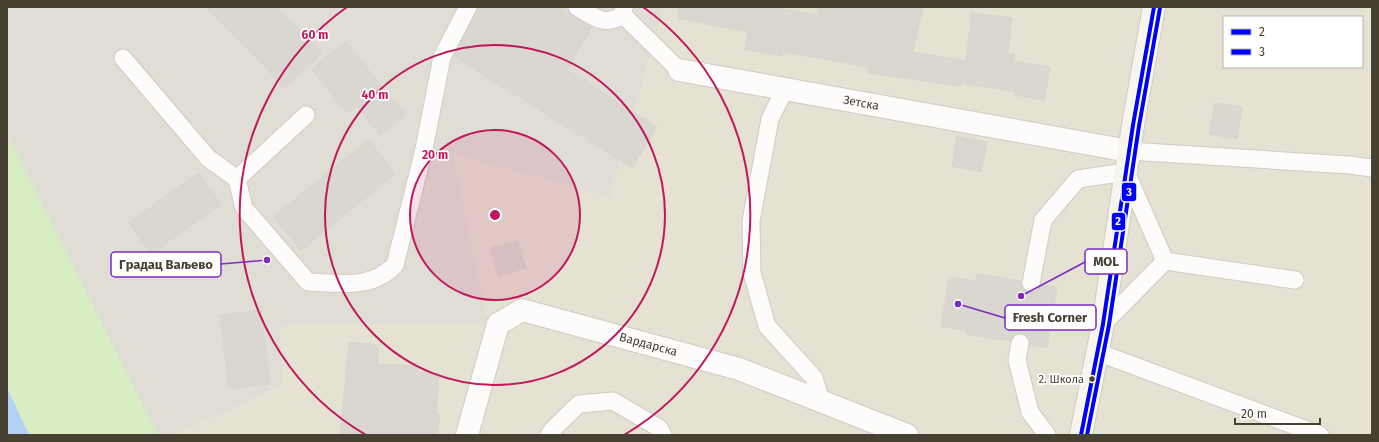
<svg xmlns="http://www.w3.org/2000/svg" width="1379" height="442" font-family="'Fira Sans',sans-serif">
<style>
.residential{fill:#e5e1d3;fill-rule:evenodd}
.industrial{fill:#e0ddd5}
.green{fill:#d8edc3}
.water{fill:#b2d1f4}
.building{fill:#d9d7cf;stroke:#d8d5cc}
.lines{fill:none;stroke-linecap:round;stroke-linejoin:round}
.lane-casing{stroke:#ceccc4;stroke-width:19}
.street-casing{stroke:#ceccc4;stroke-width:24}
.secondary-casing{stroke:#d0ccbd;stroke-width:24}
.lane{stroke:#fdfcfb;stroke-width:17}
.street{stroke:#fdfcfb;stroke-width:22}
.secondary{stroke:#f6f5ee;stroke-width:22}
.bus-1-casing{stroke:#fff;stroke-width:7}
.bus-2-casing{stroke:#fff;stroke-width:7}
.bus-1{stroke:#00f;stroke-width:4}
.bus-2{stroke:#00f;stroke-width:4}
.ring{fill:none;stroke:#c2185b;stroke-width:2}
.bus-dot{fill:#464132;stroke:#fff;stroke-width:1.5}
.labels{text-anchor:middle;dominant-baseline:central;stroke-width:3.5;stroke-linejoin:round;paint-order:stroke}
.bus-label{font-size:11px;fill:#464132;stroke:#fff;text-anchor:end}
.street-label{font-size:12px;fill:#464132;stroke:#fff}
.centre{fill:#c2185b;stroke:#fff;stroke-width:2}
.ring-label{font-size:12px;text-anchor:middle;font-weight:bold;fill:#c2185b;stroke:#fff;stroke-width:3.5;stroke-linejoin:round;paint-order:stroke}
.leader{fill:none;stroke:#7b2cbf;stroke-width:1.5}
.callout-dot{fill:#7b2cbf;stroke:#fff;stroke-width:1.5}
.callout{fill:#fff;stroke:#7b2cbf;stroke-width:1.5}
.callout-label{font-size:13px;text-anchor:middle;font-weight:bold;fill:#464132}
.line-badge{stroke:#fff;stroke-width:1.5}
.badge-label{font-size:11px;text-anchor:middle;font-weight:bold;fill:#fff}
</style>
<rect width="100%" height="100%" fill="#f0eee7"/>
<path class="residential" d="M7,7H1372V435H7ZM1224,17H1362V67H1224Z"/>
<polygon class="industrial" points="7,7 663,7 610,197 453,153 488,323 279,325 282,384 174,435 148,435 7,156"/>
<polygon class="green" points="7,136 9,139 158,435 29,435 7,388"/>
<polygon class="water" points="7,388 29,435 7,435"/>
<g class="building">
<polygon points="206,7 277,7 322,53 285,88"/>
<polygon points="482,7 557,7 592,27 567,70 657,127 632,168 454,56 468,29"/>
<polygon points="679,7 771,7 817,15 818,7 923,7 913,52 966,61 972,13 1012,18 1008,53 1015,54 1014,61 1050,67 1044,100 1015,95 1016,92 962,83 961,86 868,73 869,67 783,52 782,56 745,50 748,32 678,18"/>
<polygon points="346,42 405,115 380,135 357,105 347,113 312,69"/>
<polygon points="1215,103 1242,107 1237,139 1209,134"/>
<polygon points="957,136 987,142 981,172 952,166"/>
<polygon points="369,140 395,174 301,250 274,216"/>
<polygon points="198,173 221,204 151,254 129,223"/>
<polygon points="518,241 526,268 498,276 490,248"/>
<polygon points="977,274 1021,281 1021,286 1024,290 1030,293 1035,292 1038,290 1041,285 1057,287 1047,347 1030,345 1029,339 1026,335 1022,333 1016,334 1012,337 1010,341 967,334 967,331 941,326 949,277 976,281"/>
<polygon points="261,310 270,384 229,389 220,315"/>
<polygon points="349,342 379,345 377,364 419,366 418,372 439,374 436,414 440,414 437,435 340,435"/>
</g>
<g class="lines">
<g class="lane-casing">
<g id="lane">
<path d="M577,7C594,17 604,27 623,15"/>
<polyline points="624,7 623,15 679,70"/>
<polyline points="123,58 208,158 237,179"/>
<polyline points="785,89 770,119 751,221 752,273 767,326 814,378 821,401"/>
<path d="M306,115L237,179L244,208L308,282C339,283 371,290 395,265L424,149L442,57L468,7"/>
<polyline points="1129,151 1349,165 1372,168"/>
<polyline points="1031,283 1043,220 1078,179 1126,172 1165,261"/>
<polyline points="1103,324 1165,261 1295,280"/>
<polyline points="1020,343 1017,360 1030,412 1047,435"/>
<polyline points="1097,352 1320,435"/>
<polyline points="549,435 552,430 579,404 613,401 659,428 663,435"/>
</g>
</g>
<g class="street-casing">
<g id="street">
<path id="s1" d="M679,70L1129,151"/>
<path id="s2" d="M467,435L498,324L522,310L739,369L907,435"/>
</g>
</g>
<g class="secondary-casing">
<polyline id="secondary" points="1081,435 1103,324 1133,125 1154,7"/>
</g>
<use href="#lane" class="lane"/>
<use href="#street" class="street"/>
<use href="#secondary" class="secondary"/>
<g class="bus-1-casing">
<polyline id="bus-1" points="1081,435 1103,324 1133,125 1154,7"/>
</g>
<g class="bus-2-casing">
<polyline id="bus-2" points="1087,435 1109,325 1139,126 1160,8"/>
</g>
<use href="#bus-1" class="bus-1"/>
<use href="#bus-2" class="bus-2"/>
</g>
<circle cx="495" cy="215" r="85" fill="#c2185b" fill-opacity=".12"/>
<g class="ring">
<circle cx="495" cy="215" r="85"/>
<circle cx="495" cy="215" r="170"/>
<path d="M366 435A255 255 0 0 1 347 7M643 7A255 255 0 0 1 624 435"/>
</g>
<circle class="bus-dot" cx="1092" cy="379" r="3.5"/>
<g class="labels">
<g class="bus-label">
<text x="1084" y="379">2. Школа</text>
</g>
<g class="street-label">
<text stroke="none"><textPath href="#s1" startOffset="185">Зетска</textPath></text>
<text stroke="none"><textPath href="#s2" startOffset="274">Вардарска</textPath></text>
</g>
</g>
<circle cx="495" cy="215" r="6" class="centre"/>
<g class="ring-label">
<text x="315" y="39">60 m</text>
<text x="375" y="99">40 m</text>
<text x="435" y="159">20 m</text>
</g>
<path class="leader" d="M1021 296L1085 262M267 260L221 264M958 304L1005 318"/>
<g class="callout-dot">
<circle cx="1021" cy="296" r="4"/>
<circle cx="267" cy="260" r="4"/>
<circle cx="958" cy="304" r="4"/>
</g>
<g class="callout">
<rect x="1085" y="249" width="42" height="25" rx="4"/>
<rect x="111" y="252" width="110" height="25" rx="4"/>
<rect x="1005" y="305" width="91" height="25" rx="4"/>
</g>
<g class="callout-label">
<text x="1106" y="266">MOL</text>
<text x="166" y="269">Градац Ваљево</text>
<text x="1050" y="322">Fresh Corner</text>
</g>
<g class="line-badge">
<rect x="1121" y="182" width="16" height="20" rx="4" fill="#00f"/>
<rect x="1111" y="212" width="15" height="19" rx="4" fill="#00f"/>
</g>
<g class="badge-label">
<text x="1129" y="196">3</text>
<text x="1118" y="225">2</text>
</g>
<rect width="1379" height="442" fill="none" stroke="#464132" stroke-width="16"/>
<rect x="1223" y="16" width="140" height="52" fill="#ffffff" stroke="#b5b3ad"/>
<rect x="1231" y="29" width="20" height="6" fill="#0000ff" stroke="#b5b3ad"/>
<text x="1259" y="36" font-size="12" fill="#464132">2</text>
<rect x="1231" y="49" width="20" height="6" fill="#0000ff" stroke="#b5b3ad"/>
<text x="1259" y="56" font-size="12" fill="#464132">3</text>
<path d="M1235 418v6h85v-6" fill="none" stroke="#464132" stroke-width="2"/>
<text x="1241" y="418" font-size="12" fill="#464132" stroke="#ffffff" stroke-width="3" paint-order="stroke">20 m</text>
</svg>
